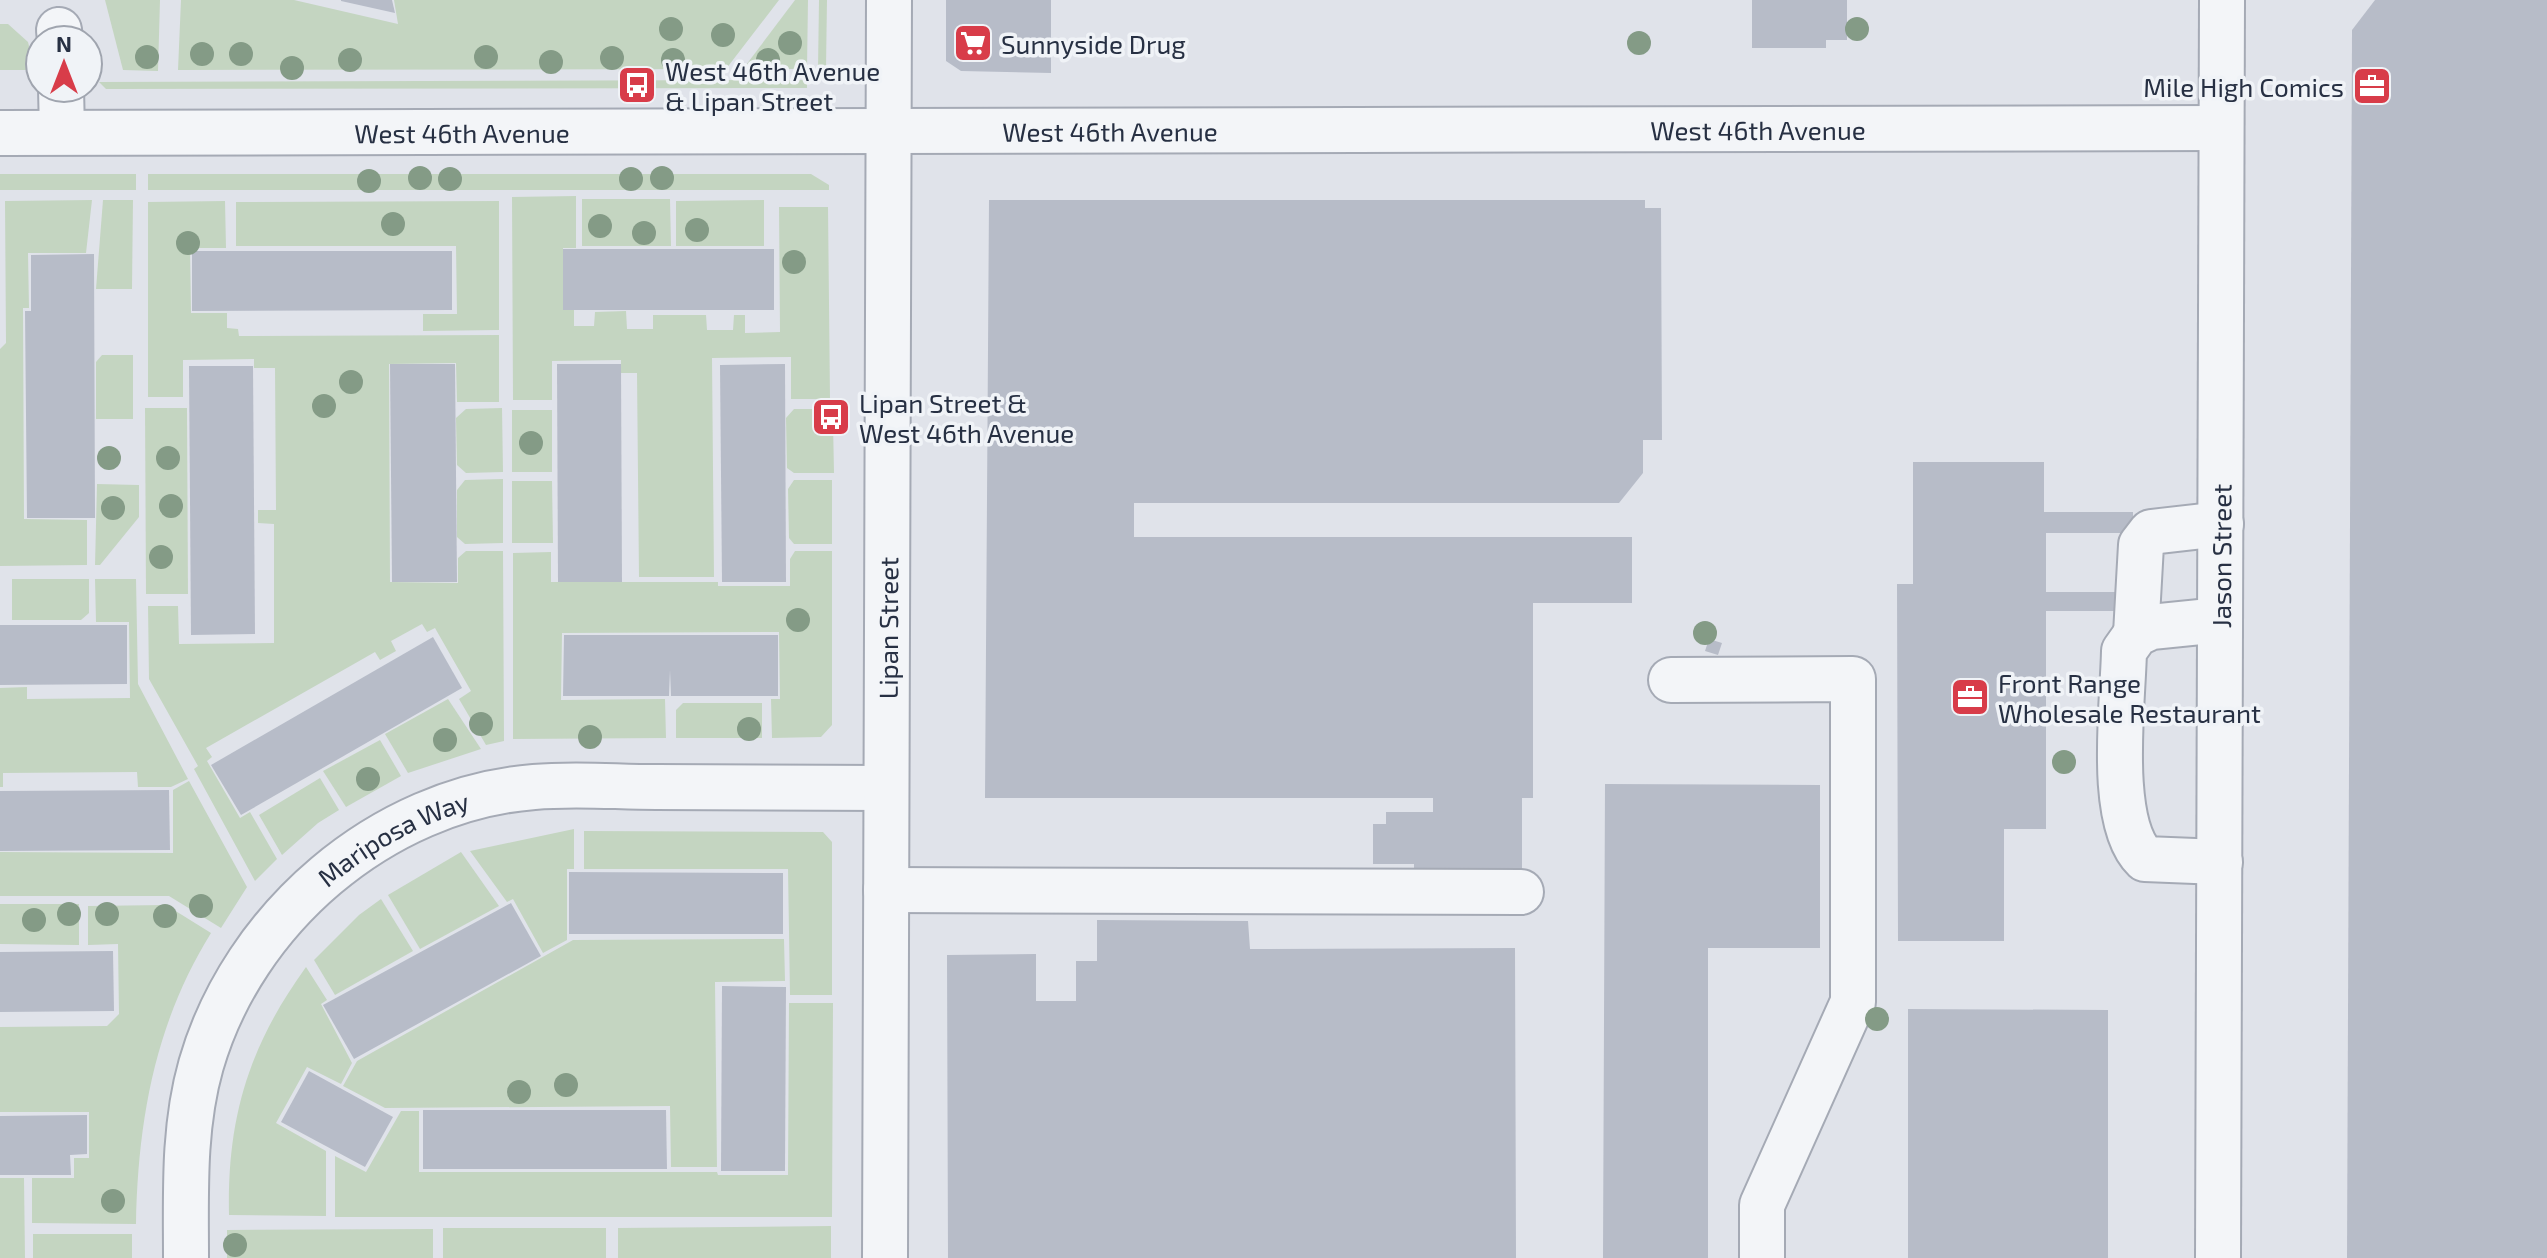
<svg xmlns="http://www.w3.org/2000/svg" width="2547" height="1258" font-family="'Exo 2',sans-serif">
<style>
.green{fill:#c4d5c1}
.building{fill:#b7bcc8}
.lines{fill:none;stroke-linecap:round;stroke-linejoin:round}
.minor-casing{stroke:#a5aab5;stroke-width:48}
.minor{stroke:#f3f5f8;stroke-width:44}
.tree{fill:#849b86}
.labels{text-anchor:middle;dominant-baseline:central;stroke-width:7;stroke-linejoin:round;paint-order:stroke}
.poi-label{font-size:26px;fill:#273043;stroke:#f0f3f7;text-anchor:start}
.street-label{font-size:26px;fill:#273043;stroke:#f0f3f7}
</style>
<rect width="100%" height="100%" fill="#e0e3ea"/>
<g class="green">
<polygon points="105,0 160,0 158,71 123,70"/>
<polygon points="181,0 294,0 398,24 394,0 779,0 726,69 178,70"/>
<polygon points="795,0 808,0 807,69 743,69"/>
<polygon points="819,0 827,0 826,68 818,68"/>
<polygon points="0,24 8,24 28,42 35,70 0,70"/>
<polygon points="807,80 807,88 106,89 99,82"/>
<rect x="0" y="174" width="136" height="16"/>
<polygon points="148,174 811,174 829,185 829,190 148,190"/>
<polygon points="576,196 576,248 563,248 564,309 574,310 574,326 594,326 595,312 626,311 627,329 653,329 653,315 706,315 707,330 733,330 734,315 745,315 745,333 780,332 779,207 828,207 830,399 791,399 791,357 712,358 714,577 639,577 637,373 621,373 621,360 552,361 552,400 513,400 512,197"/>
<polygon points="582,199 670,199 671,246 582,246"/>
<polygon points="92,200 86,253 28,253 29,308 23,308 24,519 87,520 87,565 0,566 0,349 6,343 5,201"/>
<polygon points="103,200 133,200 132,289 96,289"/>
<polygon points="764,200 764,246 676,246 676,201"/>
<polygon points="225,201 226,248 190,248 191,313 227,313 227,328 238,329 239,336 499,335 499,402 457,402 456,363 389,364 390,582 458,583 458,558 466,551 503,551 504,741 486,745 459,699 471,691 435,628 427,632 422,624 391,641 396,651 380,660 375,652 206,748 212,757 207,761 240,818 250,812 277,859 255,881 194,769 198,766 149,679 148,606 178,606 179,644 274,643 274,524 258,523 258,510 276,510 275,368 254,368 254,359 183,360 183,397 148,397 148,202"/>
<polygon points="499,201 499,330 423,331 423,314 457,314 456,246 236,246 236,202"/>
<polygon points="102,355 133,355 133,419 96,419 96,362"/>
<polygon points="145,408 187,408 188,594 146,594"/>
<polygon points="502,408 503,472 466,473 457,465 456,418 466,409"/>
<polygon points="794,409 827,409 827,422 833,422 834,473 794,473 787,468 786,418"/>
<rect x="512" y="410" width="40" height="62"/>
<polygon points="503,479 503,543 465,544 457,537 457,490 465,480"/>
<polygon points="794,480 832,480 832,544 794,544 789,538 788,489"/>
<polygon points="512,481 552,481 553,543 512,543"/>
<polygon points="97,484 139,485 139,517 100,565 95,565"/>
<polygon points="795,551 832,551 832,725 821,737 772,738 771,699 780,699 779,632 562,633 561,700 665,699 666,738 513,739 513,553 551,552 551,582 718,582 718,586 790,586 790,559"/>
<polygon points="12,579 89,579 89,613 81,620 12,620"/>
<polygon points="95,579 136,579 138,684 188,779 171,787 138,787 137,772 3,773 3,787 0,787 0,688 27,687 27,699 130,698 129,622 96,622"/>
<polygon points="448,699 481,749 408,773 385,734"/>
<polygon points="683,703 762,703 762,738 676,738 676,710"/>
<polygon points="380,740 401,776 346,807 323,771"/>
<polygon points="320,778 339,810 318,823 282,855 259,815"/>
<polygon points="189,781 247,887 221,928 169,896 0,896 0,852 173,853 173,790"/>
<polygon points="574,829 574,869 567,869 567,940 543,953 513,899 507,902 470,851"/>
<polygon points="584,831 823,832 832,842 832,995 790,995 788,869 584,869"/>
<polygon points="461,852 499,906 420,949 388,895"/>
<polygon points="381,899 413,951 335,995 314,960 359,915"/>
<polygon points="0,904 79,904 79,945 0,944"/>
<path d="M166,905L211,933C155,1023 138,1120 136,1224L32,1223V1178H74V1158H89V1112H0V1027L107,1026L119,1014L118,944L88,945V906Z"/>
<polygon points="784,939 785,981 715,982 717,1167 671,1167 670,1106 385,1108 343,1086 357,1061 573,940"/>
<path d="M306,967L327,1000L321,1004L352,1063L341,1084L307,1067L276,1123L326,1151V1216L229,1215C227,1117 249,1046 306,967Z"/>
<polygon points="789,1003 833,1003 832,1217 335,1217 335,1156 366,1172 401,1111 419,1111 419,1172 717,1172 718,1175 788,1175"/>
<polygon points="0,1178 24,1178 25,1258 0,1258"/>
<polygon points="831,1226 831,1258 618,1258 618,1228"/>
<rect x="443" y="1228" width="163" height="30"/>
<polygon points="433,1229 433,1258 227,1258 227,1230"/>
<rect x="33" y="1234" width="99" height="24"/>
</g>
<g class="building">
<polygon points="392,0 395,13 341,1 341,0"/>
<polygon points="946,0 1051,0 1051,73 961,71 946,61"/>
<polygon points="1752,0 1847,0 1847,40 1826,40 1826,48 1752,48"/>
<polygon points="2375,0 2547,0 2547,1258 2347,1258 2352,30"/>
<polygon points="989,200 1645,200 1645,208 1661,208 1662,440 1643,440 1643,473 1619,503 1134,503 1134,537 1632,537 1632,603 1533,603 1533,798 1522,798 1522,872 1414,872 1414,864 1373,864 1373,824 1386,824 1386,812 1433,812 1433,798 985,798"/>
<rect x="563" y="249" width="211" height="61"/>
<polygon points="192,251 452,251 452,310 192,311"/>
<polygon points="94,254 95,518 27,518 25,311 31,311 31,255"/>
<polygon points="390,364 455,364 457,582 392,582"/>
<polygon points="557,364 621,364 622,582 558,582"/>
<polygon points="785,364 786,582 722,582 720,365"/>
<polygon points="189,366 253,366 255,634 191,635"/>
<polygon points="1913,462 2044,462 2044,512 2133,512 2133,533 2046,533 2046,592 2132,592 2132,611 2046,611 2046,829 2004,829 2004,941 1898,941 1897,584 1913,584"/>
<polygon points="0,625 127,625 127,684 0,685"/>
<polygon points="564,635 778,635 778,696 671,696 670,670 669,696 563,696"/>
<polygon points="433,637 462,688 241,815 211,765"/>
<polygon points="1709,639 1722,643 1718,655 1705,651"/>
<polygon points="1605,784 1820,785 1820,948 1708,948 1708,1258 1603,1258"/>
<polygon points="169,790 170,850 0,851 0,791"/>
<polygon points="569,872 783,873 783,934 569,934"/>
<polygon points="511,903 541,956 354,1059 323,1005"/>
<polygon points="1097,920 1248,921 1250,949 1515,948 1516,1258 948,1258 947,955 1036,954 1036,1001 1076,1001 1076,961 1097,961"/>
<polygon points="113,951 114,1011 0,1012 0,952"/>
<polygon points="722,986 786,987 785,1171 721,1171"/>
<polygon points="1908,1009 2108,1010 2108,1258 1908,1258"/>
<polygon points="309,1071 393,1117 365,1167 281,1122"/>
<polygon points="423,1110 666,1110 667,1169 423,1169"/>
<polygon points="87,1115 87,1154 70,1155 71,1175 0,1175 0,1116"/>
</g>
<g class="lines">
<g class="minor-casing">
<g id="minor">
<polyline points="59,30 60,40"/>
<polyline points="61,88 62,132"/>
<path id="s1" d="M0,133L2221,128"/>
<polyline points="2136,634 2141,545 2151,532 2221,524"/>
<polyline points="1671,680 1853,679 1853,1002 1762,1205 1762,1258"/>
<path d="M2220,862L2145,859C2107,823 2123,703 2124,651L2136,634L2151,627L2220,620"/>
<polyline points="886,890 1521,892"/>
<path id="s2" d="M186,1258C186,1194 183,1128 201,1065C243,919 381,799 534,787C574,783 616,787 656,787C732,787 809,787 886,788"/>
<path id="s3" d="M885,1258L889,0"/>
<path id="s4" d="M2218,1258L2222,0"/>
</g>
</g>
<use href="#minor" class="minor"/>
</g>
<g class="tree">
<circle cx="671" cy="29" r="12"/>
<circle cx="1857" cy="29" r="12"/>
<circle cx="723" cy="35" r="12"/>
<circle cx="790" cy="43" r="12"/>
<circle cx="1639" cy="43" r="12"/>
<circle cx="202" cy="54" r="12"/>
<circle cx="241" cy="54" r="12"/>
<circle cx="147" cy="57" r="12"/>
<circle cx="486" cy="57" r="12"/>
<circle cx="612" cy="58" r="12"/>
<circle cx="350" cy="60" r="12"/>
<circle cx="673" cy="60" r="12"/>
<circle cx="768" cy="60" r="12"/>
<circle cx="551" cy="62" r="12"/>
<circle cx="292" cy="68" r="12"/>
<circle cx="420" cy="178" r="12"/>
<circle cx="662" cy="178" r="12"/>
<circle cx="450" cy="179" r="12"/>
<circle cx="631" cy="179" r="12"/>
<circle cx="369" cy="181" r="12"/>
<circle cx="393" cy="224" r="12"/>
<circle cx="600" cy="226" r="12"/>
<circle cx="697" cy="230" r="12"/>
<circle cx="644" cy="233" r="12"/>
<circle cx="188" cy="243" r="12"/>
<circle cx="794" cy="262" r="12"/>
<circle cx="351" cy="382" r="12"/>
<circle cx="324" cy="406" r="12"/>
<circle cx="531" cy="443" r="12"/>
<circle cx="109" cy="458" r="12"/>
<circle cx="168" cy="458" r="12"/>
<circle cx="171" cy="506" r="12"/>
<circle cx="113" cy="508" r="12"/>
<circle cx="161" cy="557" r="12"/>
<circle cx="798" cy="620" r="12"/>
<circle cx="1705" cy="633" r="12"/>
<circle cx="481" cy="724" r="12"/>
<circle cx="749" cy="729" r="12"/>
<circle cx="590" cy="737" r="12"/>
<circle cx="445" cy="740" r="12"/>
<circle cx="2064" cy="762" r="12"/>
<circle cx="368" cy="779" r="12"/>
<circle cx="201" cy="906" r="12"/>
<circle cx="69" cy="914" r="12"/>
<circle cx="107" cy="914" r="12"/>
<circle cx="165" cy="916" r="12"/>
<circle cx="34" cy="920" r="12"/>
<circle cx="1877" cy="1019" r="12"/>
<circle cx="566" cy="1085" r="12"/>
<circle cx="519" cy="1092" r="12"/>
<circle cx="113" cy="1201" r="12"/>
<circle cx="235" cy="1245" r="12"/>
</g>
<defs>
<g id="supermarket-square" transform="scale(2)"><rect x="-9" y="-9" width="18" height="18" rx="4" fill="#d83c49" stroke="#f0f3f7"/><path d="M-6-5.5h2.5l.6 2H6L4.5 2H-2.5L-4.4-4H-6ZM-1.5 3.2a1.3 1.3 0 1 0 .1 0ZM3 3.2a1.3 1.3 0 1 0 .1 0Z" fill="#fff"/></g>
<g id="bus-square" transform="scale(2)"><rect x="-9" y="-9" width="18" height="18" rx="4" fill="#d83c49" stroke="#f0f3f7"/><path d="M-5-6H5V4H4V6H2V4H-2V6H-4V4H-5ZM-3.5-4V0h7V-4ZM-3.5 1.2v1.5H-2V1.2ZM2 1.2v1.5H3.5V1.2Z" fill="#fff"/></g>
<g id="office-square" transform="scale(2)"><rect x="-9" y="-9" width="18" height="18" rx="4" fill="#d83c49" stroke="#f0f3f7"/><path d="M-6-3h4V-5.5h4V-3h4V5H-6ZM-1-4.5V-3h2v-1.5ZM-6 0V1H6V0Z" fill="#fff"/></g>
</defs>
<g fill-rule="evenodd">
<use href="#supermarket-square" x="973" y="43"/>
<use href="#bus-square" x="637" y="85"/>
<use href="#office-square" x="2372" y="86"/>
<use href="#bus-square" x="831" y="417"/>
<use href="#office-square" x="1970" y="697"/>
</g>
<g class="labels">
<g class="poi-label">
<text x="1001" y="43">Sunnyside Drug</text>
<text x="665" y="70">West 46th Avenue<tspan x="665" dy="30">&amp; Lipan Street</tspan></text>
<text x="2344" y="86" text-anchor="end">Mile High Comics</text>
<text x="859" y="402">Lipan Street &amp;<tspan x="859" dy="30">West 46th Avenue</tspan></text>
<text x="1998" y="682">Front Range<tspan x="1998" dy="30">Wholesale Restaurant</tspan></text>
</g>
<g class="street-label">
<text stroke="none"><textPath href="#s1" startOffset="1758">West 46th Avenue</textPath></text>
<text stroke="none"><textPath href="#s1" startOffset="1110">West 46th Avenue</textPath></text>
<text stroke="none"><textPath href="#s1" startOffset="462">West 46th Avenue</textPath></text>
<text stroke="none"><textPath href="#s4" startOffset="702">Jason Street</textPath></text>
<text stroke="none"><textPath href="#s3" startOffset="630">Lipan Street</textPath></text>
<text stroke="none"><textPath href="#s2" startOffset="502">Mariposa Way</textPath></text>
</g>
</g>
<g transform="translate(64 64)"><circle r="38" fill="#f0f3f7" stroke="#a0a5af" stroke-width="2"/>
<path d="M0-6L14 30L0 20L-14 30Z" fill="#d83c49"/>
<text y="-12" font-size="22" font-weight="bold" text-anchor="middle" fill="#273043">N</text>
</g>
</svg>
